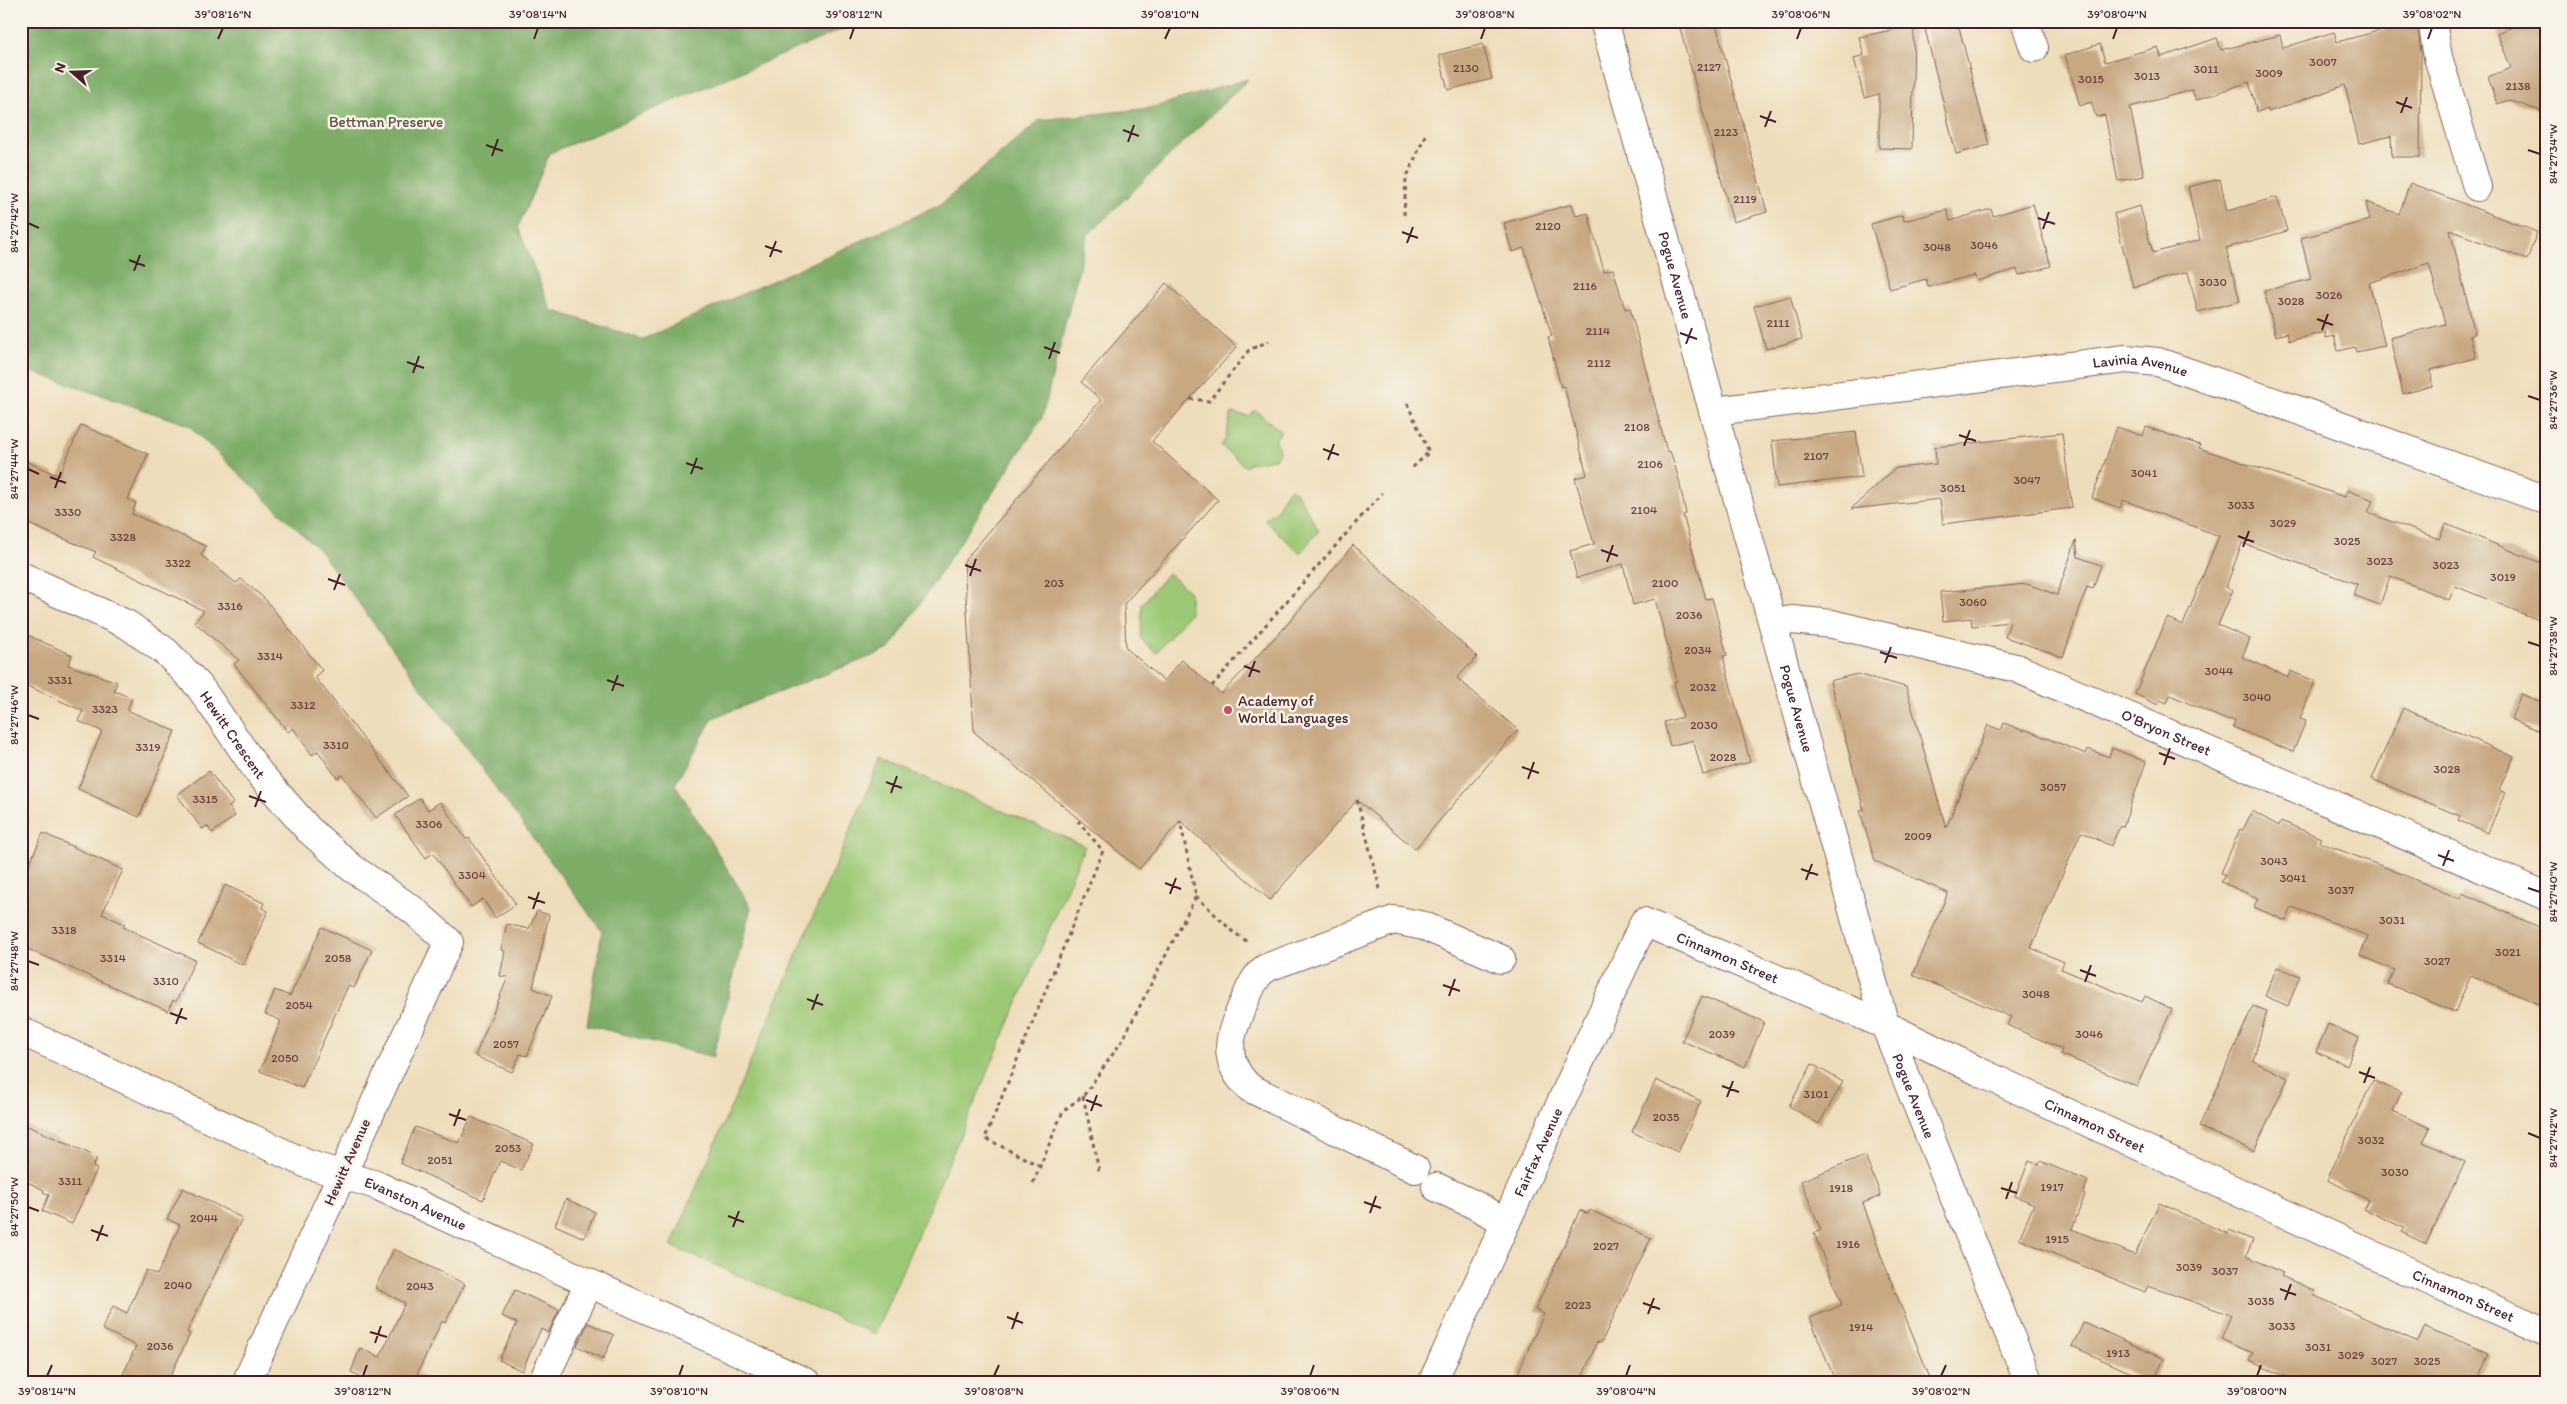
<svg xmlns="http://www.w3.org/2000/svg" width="2567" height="1404" font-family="Itim,sans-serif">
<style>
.green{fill:#9cc774;stroke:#737350}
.forest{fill:#7dac66;stroke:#646648}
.building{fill:#c7a881}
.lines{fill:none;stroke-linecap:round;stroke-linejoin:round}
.minor-casing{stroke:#83625d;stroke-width:30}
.path{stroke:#83625d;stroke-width:3;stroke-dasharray:4 4;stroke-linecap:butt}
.minor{stroke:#fff;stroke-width:28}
.ticks{fill:none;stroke:#4a1f2b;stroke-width:2}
.poi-dot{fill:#d1495b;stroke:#f7f3e8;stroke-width:2}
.labels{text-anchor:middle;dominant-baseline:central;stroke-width:5;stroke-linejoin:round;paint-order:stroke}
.number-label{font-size:12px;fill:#694140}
.park-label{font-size:15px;fill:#635141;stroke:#f7f3e8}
.street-label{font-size:15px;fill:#4a1f2b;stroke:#f7f3e8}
.poi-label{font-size:15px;fill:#4a1f2b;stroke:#f7f3e8;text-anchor:start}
.neatline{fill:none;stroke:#4a1f2b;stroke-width:2}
.ticks-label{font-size:12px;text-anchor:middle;fill:#4a1f2b}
</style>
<rect width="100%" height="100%" fill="#f7f3e8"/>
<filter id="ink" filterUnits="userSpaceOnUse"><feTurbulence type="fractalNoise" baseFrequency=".02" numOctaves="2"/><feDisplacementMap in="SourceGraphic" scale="10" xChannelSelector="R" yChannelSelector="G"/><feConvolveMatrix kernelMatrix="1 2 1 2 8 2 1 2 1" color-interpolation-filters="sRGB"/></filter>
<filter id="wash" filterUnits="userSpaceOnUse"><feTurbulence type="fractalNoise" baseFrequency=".0096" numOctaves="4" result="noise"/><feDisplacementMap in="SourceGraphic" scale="20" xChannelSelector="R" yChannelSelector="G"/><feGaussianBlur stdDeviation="1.12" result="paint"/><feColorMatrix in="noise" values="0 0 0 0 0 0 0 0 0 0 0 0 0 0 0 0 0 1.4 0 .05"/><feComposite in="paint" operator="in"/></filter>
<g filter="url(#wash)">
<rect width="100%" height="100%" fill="#eeddba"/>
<g class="green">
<path d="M1255,410L1281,431L1276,439L1279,452L1275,459L1249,463L1246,467L1221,446C1229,436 1226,425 1232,413L1249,416Z"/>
<polygon points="1290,488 1299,496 1319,531 1300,553 1264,520 1278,509 1283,496"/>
<polygon points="1168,573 1190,592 1190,613 1156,653 1141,639 1142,604"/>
<polygon points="881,759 1085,846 875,1334 671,1246"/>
</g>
<polygon class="forest" points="21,21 862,21 550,153 518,227 551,310 643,339 940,205 1040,120 1150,108 1248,79 1087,236 1042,418 890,649 713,718 675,784 751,907 713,1057 587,1025 602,931 320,551 188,425 21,368"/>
<g id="blocks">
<g class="building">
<polygon points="1678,21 1715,21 1767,212 1733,222"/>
<polygon points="1923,21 1954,21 1956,28 1959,27 1989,145 1956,154"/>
<polygon points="2417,21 2421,53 2420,157 2392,157 2391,136 2359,144 2345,85 2268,112 2268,109 2257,112 2249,82 2196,100 2192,90 2130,107 2144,176 2118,181 2105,115 2096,117 2091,102 2080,106 2065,55 2100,44 2105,62 2158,47 2161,57 2217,38 2221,50 2280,35 2283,48 2334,32 2337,42"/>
<polygon points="2528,21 2546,21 2546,113 2509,100 2497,104 2488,77 2511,68 2497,33"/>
<polygon points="1914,25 1912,149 1879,148 1879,94 1864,98 1854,58 1864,55 1859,37"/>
<polygon points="1483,44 1492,79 1448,90 1439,55"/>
<polygon points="2220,179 2227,211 2277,197 2287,231 2226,248 2240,301 2198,312 2188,272 2133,287 2114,214 2140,206 2153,253 2200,240 2188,187"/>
<polygon points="2410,183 2537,232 2527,260 2450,230 2475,334 2470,336 2476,358 2431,370 2432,386 2403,394 2390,338 2445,324 2429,263 2369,283 2385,346 2356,352 2355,347 2338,351 2334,336 2326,338 2325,332 2289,341 2287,333 2276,336 2264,291 2311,279 2301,238 2370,220 2366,202 2399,214"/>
<polygon points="1572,204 1576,216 1588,213 1604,271 1613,269 1625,309 1630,308 1667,452 1670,451 1678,476 1686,514 1683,515 1706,599 1712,598 1727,655 1723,656 1750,762 1703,775 1693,740 1670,746 1664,722 1683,717 1674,682 1677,681 1655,599 1633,605 1623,564 1577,578 1570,551 1594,544 1575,478 1587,475 1564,386 1561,387 1548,337 1552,336 1524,248 1512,252 1504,223"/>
<polygon points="2033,204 2051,266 2019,275 2017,269 1977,281 1975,275 1928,287 1926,279 1890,289 1871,224 1902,215 1904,221 1947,210 1950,221 1991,209 1993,216"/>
<polygon points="1166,283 1237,347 1152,441 1218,500 1124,604 1126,648 1164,681 1182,660 1221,694 1286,626 1353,545 1477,657 1457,678 1518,730 1415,849 1357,800 1270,900 1180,821 1139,869 974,732 964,561 1101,400 1081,382"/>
<polygon points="1790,296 1802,339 1766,349 1754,306"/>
<polygon points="81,425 148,454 128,499 136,503 132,514 206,546 201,555 236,583 241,579 265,599 322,670 315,677 408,796 376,818 342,775 337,778 318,751 312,755 293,728 288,732 234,664 239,660 194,622 204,611 93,557 96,552 21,521 21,459 59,476"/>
<polygon points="2117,427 2143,436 2146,427 2200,445 2199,448 2345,497 2347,490 2373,500 2368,513 2439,539 2446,524 2546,565 2546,623 2455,586 2449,600 2390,576 2380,605 2353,595 2357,584 2242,543 2226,587 2233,590 2218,625 2250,639 2242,657 2288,677 2290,671 2315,681 2300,719 2306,721 2293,752 2233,727 2235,720 2224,719 2170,695 2167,703 2160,700 2158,705 2135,694 2167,618 2183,625 2219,536 2123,500 2120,508 2092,498"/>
<polygon points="1856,432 1862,477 1777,487 1772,441"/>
<polygon points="2062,433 2072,508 1943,524 1940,499 1851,509 1896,468 1936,464 1935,447"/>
<polygon points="2076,540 2078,557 2101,565 2093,589 2087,587 2063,657 2005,637 2010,622 1972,626 1971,618 1943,621 1940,592 2027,584 2057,595"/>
<polygon points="21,632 72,655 68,665 117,682 114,691 132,698 127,710 175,731 139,817 78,789 102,731 78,721 83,711 21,683"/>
<polygon points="1857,674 1906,687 1946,828 1988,725 2001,730 2004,723 2024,731 2024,729 2086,754 2088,749 2109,757 2112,748 2146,762 2123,827 2120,826 2111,846 2082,832 2080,834 2031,948 2064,962 2061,969 2142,1002 2145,996 2172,1009 2137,1086 2060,1054 2062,1049 2007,1025 2011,1017 1913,975 1948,893 1875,861 1860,811 1864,810 1830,681"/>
<polygon points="2521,694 2546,704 2546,715 2540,731 2511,719"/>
<polygon points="2403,708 2514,757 2499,790 2505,793 2488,833 2458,820 2460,816 2372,779"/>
<polygon points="209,771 233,803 229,807 235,816 212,833 207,826 202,829 177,795"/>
<polygon points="420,798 428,810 440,802 466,839 469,838 516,904 495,918 483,899 471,907 433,853 426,858 395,815"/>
<polygon points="2252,811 2279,826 2281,821 2321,838 2319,842 2397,872 2460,899 2462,893 2546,930 2546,1007 2471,975 2455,1012 2388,984 2394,970 2360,955 2368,936 2292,907 2286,921 2254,907 2258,898 2221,882 2225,875 2221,873 2240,829 2243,830"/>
<polygon points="43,833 123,870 102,914 125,924 123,927 195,960 176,1002 173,1000 168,1011 21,946 21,883"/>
<polygon points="225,885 264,903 262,908 268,911 243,965 198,943"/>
<polygon points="537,911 549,915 533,988 552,996 527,1056 520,1054 512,1072 475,1056 508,977 500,976 505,951 501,950 507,924 529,929"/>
<polygon points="322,927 372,950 354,988 348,986 302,1088 260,1071 280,1023 280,1020 265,1014 275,990 290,996"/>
<polygon points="2277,967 2300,976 2288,1006 2265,996"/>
<polygon points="1702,996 1764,1022 1745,1067 1682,1041"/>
<polygon points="2253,1006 2267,1011 2253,1061 2288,1078 2254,1151 2199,1127"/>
<polygon points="2328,1024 2359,1038 2347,1065 2316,1052"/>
<polygon points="1812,1064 1843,1082 1819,1124 1789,1106"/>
<polygon points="1656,1080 1701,1101 1678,1152 1632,1132"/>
<polygon points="2373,1080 2401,1093 2393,1111 2430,1128 2423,1142 2465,1162 2426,1244 2401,1232 2404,1228 2364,1209 2369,1200 2327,1180"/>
<polygon points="471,1117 534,1144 521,1170 500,1161 483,1200 400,1163 415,1127 459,1143"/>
<polygon points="21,1123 97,1157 93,1167 97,1169 72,1224 42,1211 49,1195 43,1192 44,1190 21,1179"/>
<polygon points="1865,1155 1881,1196 1863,1203 1881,1256 1932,1383 1836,1383 1810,1318 1842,1305 1814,1233 1821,1230 1801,1181"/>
<polygon points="2029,1161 2039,1165 2040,1161 2088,1181 2083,1194 2085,1195 2072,1229 2135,1255 2159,1203 2228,1234 2229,1230 2253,1240 2246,1256 2283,1273 2281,1276 2315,1291 2313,1295 2418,1342 2425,1327 2489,1353 2477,1383 2301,1383 2249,1361 2253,1353 2221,1339 2231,1315 2148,1286 2145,1292 2019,1239 2034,1204 2015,1196"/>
<polygon points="183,1188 242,1218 187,1332 190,1334 167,1383 119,1383 136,1346 102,1329 113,1306 127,1313 146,1270 157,1275 180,1225 167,1219"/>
<polygon points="566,1199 595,1212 584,1238 555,1225"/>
<polygon points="1580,1210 1588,1214 1590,1210 1651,1238 1601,1343 1597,1342 1580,1383 1534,1383 1517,1375 1544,1314 1535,1310"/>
<polygon points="394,1249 465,1284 445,1323 442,1321 417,1374 436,1383 368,1383 369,1380 351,1372 360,1348 380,1357 405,1303 375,1288"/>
<polygon points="515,1290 559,1310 548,1333 541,1329 522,1371 499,1360 517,1323 502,1316"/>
<polygon points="2084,1322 2164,1359 2153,1383 2072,1346"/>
<polygon points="588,1323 614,1335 603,1359 577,1346"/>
</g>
</g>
</g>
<g filter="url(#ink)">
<use href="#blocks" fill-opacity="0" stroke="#83625d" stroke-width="1"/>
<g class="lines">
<g class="minor-casing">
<g id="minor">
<path id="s1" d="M1604,21L1885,1025L2029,1383"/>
<polyline points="2025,21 2034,48"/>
<polyline points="2432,21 2438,57 2477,187"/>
<path id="s2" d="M1715,411L2125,359L2158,362L2312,415L2546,500"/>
<path id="s3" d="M21,576L128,625L166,652L199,686L259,773L308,829L352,868L413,910L449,942L246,1383"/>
<path id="s4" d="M1773,623L1792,620L1832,624L2016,668L2546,896"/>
<path id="s5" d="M21,1031L307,1164L376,1185L807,1383"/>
<path d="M1415,1169L1250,1088C1219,1060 1230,1033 1245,1000C1251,987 1255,976 1266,968L1394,920L1424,926L1501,959"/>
<polyline points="1436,1187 1473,1204 1506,1222"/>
<polyline points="542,1383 589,1283"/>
<path id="s6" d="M1432,1383L1644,922L1885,1025L1984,1074L2423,1278L2546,1332"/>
</g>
</g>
<g class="path">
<polyline points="1404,215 1406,179 1426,133"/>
<polyline points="1190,399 1209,401 1249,350 1269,341"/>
<polyline points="1407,403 1429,452 1411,469"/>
<polyline points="1212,686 1382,493"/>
<polyline points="1357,800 1380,889"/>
<polyline points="1196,896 1232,931 1249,943"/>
<polyline points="1083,1096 1099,1171"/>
<polyline points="1040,1166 985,1138 1103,851 1078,821"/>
<polyline points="1033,1183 1063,1111 1084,1095 1122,1041 1196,896 1180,821"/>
</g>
<use href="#minor" class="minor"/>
</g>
</g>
<path class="ticks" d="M218,39L223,28M534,39L538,28M850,39L854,28M1165,39L1170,28M1481,39L1485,28M1797,39L1801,28M2113,39L2117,28M2428,39L2432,28M2396,102L2412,108M2401,113L2407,97M1760,116L1776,122M1765,127L1771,111M1123,130L1139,136M1128,142L1134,125M486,145L503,151M2528,150L2540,154M492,156L498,139M2038,218L2055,224M28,223L39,228M2043,229L2049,212M1402,232L1418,238M1407,243L1413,227M765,246L782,252M770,257L776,241M129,260L145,266M134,271L140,255M2317,319L2333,325M2322,330L2328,314M1680,333L1697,339M1686,344L1692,328M1044,347L1060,353M1049,359L1055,342M407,362L424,368M413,373L419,356M2528,396L2540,400M1959,435L1976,441M1964,446L1970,430M1323,449L1339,455M1328,460L1334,444M686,463L703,469M28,469L39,474M691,474L697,458M50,477L66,483M55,488L61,472M2238,536L2254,542M2243,547L2249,531M1601,550L1618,556M1607,562L1613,545M965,565L981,571M970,576L976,559M328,579L345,585M334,590L340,574M2528,642L2540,646M1880,652L1897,658M1885,663L1891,647M1244,666L1260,672M1249,677L1255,661M607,680L624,686M612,691L618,675M28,715L39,719M2159,753L2175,759M2164,765L2170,748M1522,767L1539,773M1528,779L1534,762M886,782L902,788M891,793L897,776M249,796L266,802M255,807L261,791M2438,855L2454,861M2443,866L2449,850M1801,869L1818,875M1806,880L1812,864M1165,883L1181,889M2528,888L2540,892M1170,894L1176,878M528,897L545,903M533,909L539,892M28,961L39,965M2080,970L2096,976M2085,982L2091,965M1443,985L1460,991M1449,996L1455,979M807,999L823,1005M812,1010L818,994M170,1013L187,1019M176,1024L182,1008M2359,1072L2375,1078M2364,1083L2370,1067M1722,1086L1739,1092M1727,1097L1733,1081M1086,1100L1102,1106M1091,1111L1097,1095M449,1114L466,1120M454,1126L460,1109M2528,1133L2540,1138M2001,1188L2017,1193M2006,1199L2012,1182M1364,1202L1381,1208M28,1207L39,1211M1370,1213L1376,1196M728,1216L744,1222M733,1227L739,1211M91,1230L108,1236M97,1241L103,1225M2280,1289L2296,1295M2285,1300L2291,1284M1643,1303L1660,1309M1648,1314L1654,1298M1007,1317L1023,1323M1012,1329L1018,1312M370,1332L387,1337M375,1343L381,1326M47,1376L52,1365M363,1376L367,1365M679,1376L683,1365M994,1376L999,1365M1310,1376L1314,1365M1626,1376L1630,1365M1941,1376L1946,1365M2257,1376L2261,1365"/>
<circle class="poi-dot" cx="1228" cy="710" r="5"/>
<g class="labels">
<g class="number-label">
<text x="2323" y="62">3007</text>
<text x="1709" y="67">2127</text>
<text x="1466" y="68">2130</text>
<text x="2206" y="69">3011</text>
<text x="2269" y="73">3009</text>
<text x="2147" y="76">3013</text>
<text x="2091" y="79">3015</text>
<text x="2518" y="86">2138</text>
<text x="1726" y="132">2123</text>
<text x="1745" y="199">2119</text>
<text x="1548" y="226">2120</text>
<text x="1984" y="245">3046</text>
<text x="1937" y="247">3048</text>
<text x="2213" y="282">3030</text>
<text x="1585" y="286">2116</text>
<text x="2329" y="295">3026</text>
<text x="2291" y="301">3028</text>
<text x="1778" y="323">2111</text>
<text x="1598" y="331">2114</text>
<text x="1599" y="363">2112</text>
<text x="1637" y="427">2108</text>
<text x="1816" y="456">2107</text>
<text x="1650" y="464">2106</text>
<text x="2144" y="473">3041</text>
<text x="2027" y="480">3047</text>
<text x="1953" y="488">3051</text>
<text x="2241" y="505">3033</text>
<text x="1644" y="510">2104</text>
<text x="68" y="512">3330</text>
<text x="2283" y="523">3029</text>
<text x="123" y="537">3328</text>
<text x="2347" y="541">3025</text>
<text x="2380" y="561">3023</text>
<text x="178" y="563">3322</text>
<text x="2446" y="565">3023</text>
<text x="2503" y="577">3019</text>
<text x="1054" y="583">203</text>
<text x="1665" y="583">2100</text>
<text x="1973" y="602">3060</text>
<text x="230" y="606">3316</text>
<text x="1689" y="615">2036</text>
<text x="1698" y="650">2034</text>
<text x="270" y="656">3314</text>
<text x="2219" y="671">3044</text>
<text x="60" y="680">3331</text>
<text x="1703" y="687">2032</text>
<text x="2257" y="697">3040</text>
<text x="303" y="705">3312</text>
<text x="105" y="709">3323</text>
<text x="1704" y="725">2030</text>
<text x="336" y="745">3310</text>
<text x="148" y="747">3319</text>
<text x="1723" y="757">2028</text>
<text x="2447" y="769">3028</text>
<text x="2053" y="787">3057</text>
<text x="205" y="799">3315</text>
<text x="429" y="824">3306</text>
<text x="1918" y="836">2009</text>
<text x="2274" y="861">3043</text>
<text x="472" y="875">3304</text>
<text x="2293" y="878">3041</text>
<text x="2341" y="890">3037</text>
<text x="2392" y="920">3031</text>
<text x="64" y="930">3318</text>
<text x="2508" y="952">3021</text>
<text x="113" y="958">3314</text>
<text x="338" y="958">2058</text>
<text x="2437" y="961">3027</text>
<text x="166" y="981">3310</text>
<text x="2036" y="994">3048</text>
<text x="299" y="1005">2054</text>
<text x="1722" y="1034">2039</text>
<text x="2089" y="1034">3046</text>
<text x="506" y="1044">2057</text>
<text x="285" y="1058">2050</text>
<text x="1816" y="1094">3101</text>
<text x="1666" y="1117">2035</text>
<text x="2371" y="1140">3032</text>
<text x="508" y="1148">2053</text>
<text x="440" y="1160">2051</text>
<text x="2395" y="1172">3030</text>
<text x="70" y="1181">3311</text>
<text x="2052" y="1187">1917</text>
<text x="1841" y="1188">1918</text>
<text x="204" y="1218">2044</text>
<text x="2057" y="1239">1915</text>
<text x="1848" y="1244">1916</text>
<text x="1606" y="1246">2027</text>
<text x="2189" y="1267">3039</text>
<text x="2225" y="1271">3037</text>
<text x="178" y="1285">2040</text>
<text x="420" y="1286">2043</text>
<text x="2261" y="1301">3035</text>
<text x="1578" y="1305">2023</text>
<text x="2282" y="1326">3033</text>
<text x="1861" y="1327">1914</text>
<text x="160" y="1346">2036</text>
<text x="2318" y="1347">3031</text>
<text x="2118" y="1353">1913</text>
<text x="2351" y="1355">3029</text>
<text x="2384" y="1361">3027</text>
<text x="2427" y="1361">3025</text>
</g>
<g class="park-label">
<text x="386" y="122">Bettman Preserve</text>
</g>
<g class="street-label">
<text stroke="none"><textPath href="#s1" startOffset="264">Pogue Avenue</textPath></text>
<text stroke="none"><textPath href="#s2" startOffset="429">Lavinia Avenue</textPath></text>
<text stroke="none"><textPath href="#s1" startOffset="714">Pogue Avenue</textPath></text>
<text stroke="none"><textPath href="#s4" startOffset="412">O’Bryon Street</textPath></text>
<text stroke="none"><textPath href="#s3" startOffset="271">Hewitt Crescent</textPath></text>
<text stroke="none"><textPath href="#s6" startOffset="598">Cinnamon Street</textPath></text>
<text stroke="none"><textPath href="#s1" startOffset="1119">Pogue Avenue</textPath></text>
<text stroke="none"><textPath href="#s6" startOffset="1002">Cinnamon Street</textPath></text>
<text stroke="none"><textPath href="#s6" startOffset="254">Fairfax Avenue</textPath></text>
<text transform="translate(347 1162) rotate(-66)">Hewitt Avenue</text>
<text stroke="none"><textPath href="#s5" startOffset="431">Evanston Avenue</textPath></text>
<text stroke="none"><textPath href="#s6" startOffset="1408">Cinnamon Street</textPath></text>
</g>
<g class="poi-label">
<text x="1238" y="701">Academy of<tspan x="1238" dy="17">World Languages</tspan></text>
</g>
</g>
<rect width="2567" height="1404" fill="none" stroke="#f7f3e8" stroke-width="55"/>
<g transform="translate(72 72) rotate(290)" stroke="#f7f3e8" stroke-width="4" paint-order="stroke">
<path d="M0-4L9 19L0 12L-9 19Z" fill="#4a1f2b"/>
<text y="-8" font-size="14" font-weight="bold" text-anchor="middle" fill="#4a1f2b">N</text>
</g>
<rect x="28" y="28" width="2512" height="1348" class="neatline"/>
<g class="ticks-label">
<text x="223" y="18">39°08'16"N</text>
<text x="538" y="18">39°08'14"N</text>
<text x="854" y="18">39°08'12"N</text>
<text x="1170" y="18">39°08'10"N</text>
<text x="1485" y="18">39°08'08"N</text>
<text x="1801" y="18">39°08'06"N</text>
<text x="2117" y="18">39°08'04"N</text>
<text x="2432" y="18">39°08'02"N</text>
<text transform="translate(2553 154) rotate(-90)" y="4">84°27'34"W</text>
<text transform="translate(14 223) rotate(-90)" y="4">84°27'42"W</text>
<text transform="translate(2553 400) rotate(-90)" y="4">84°27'36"W</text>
<text transform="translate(14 469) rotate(-90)" y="4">84°27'44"W</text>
<text transform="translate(2553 646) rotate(-90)" y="4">84°27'38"W</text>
<text transform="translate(14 715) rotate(-90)" y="4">84°27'46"W</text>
<text transform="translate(2553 892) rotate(-90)" y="4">84°27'40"W</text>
<text transform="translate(14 961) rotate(-90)" y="4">84°27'48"W</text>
<text transform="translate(2553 1138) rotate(-90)" y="4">84°27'42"W</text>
<text transform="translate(14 1207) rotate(-90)" y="4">84°27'50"W</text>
<text x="47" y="1395">39°08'14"N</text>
<text x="363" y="1395">39°08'12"N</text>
<text x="679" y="1395">39°08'10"N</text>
<text x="994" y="1395">39°08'08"N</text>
<text x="1310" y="1395">39°08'06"N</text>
<text x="1626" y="1395">39°08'04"N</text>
<text x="1941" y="1395">39°08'02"N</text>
<text x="2257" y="1395">39°08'00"N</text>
</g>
</svg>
